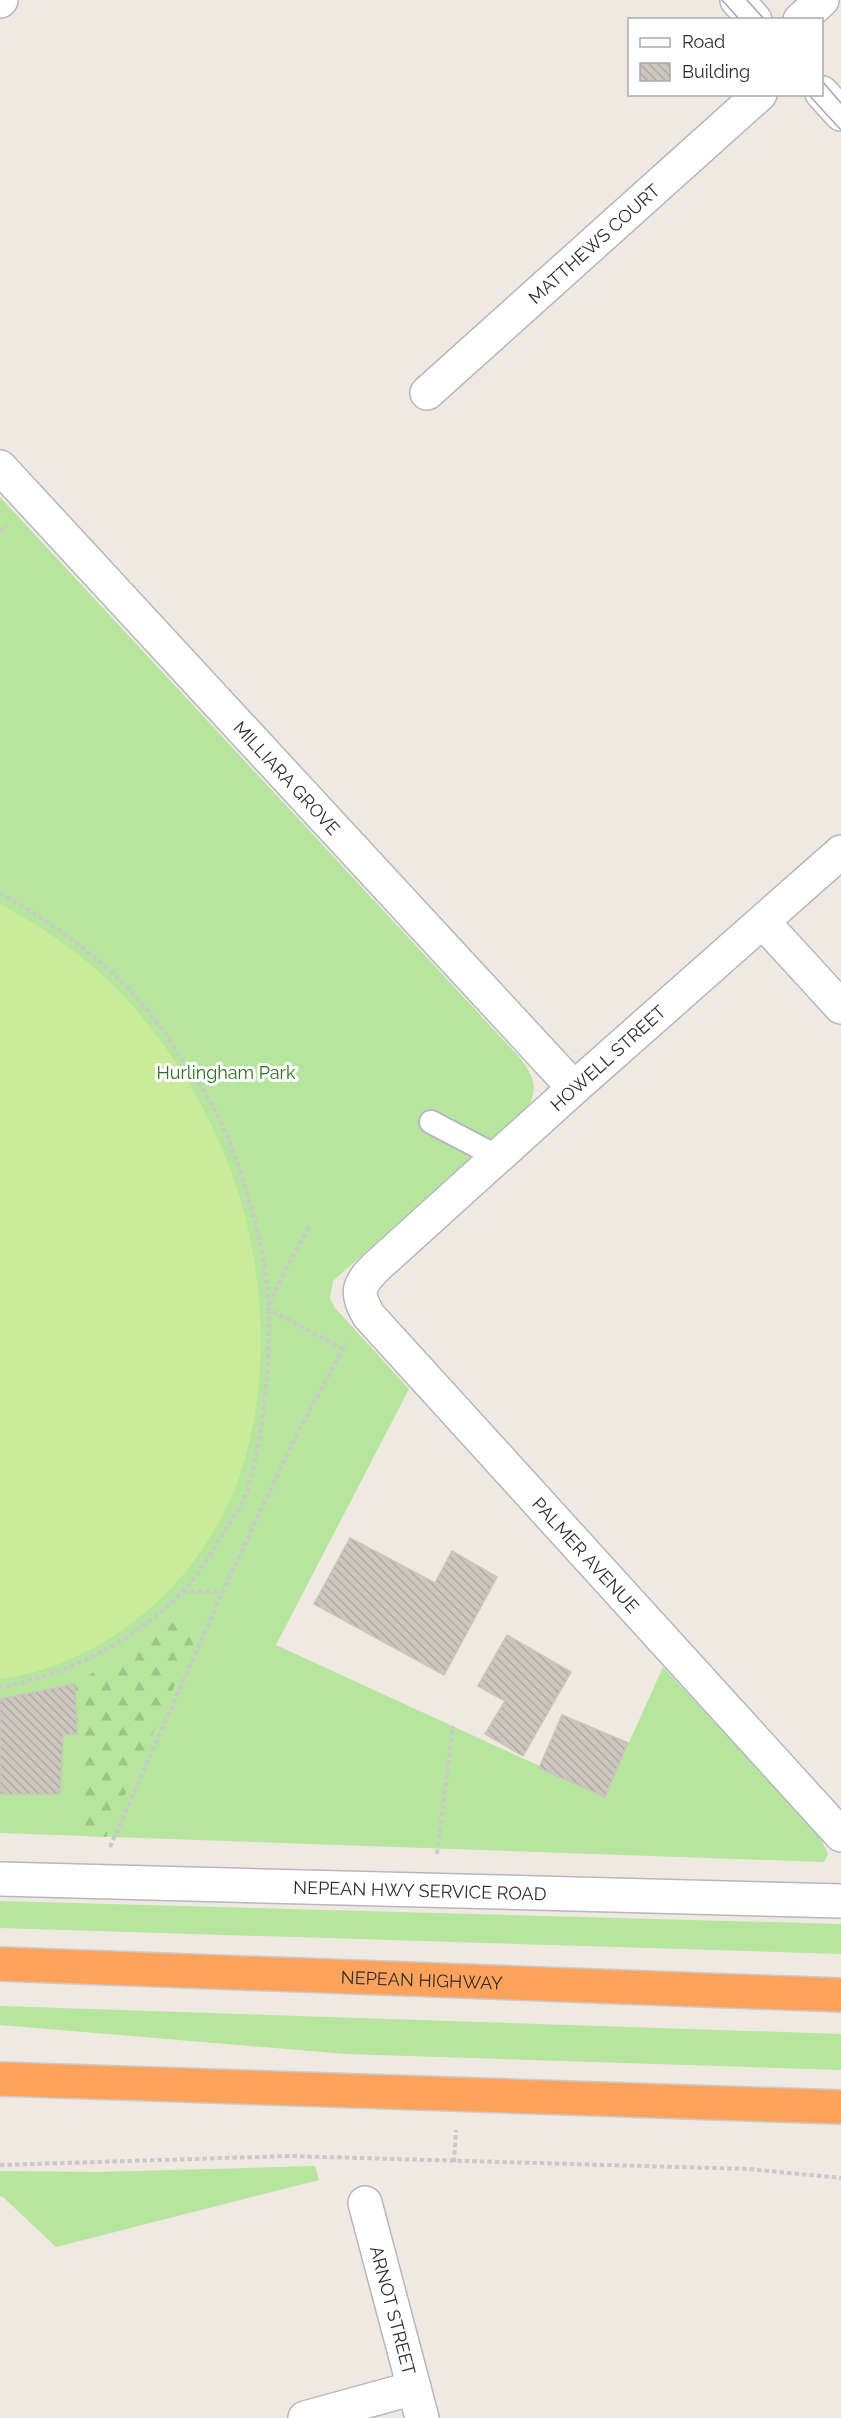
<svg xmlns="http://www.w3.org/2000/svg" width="841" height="2418" font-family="Raleway,sans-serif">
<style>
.grass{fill:#b6e59e}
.forest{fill:url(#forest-firs)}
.pitch{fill:#c9ec9a}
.building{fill:url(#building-back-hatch);stroke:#cbc5ba;stroke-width:1.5}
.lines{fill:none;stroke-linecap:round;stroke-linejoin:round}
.lane-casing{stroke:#b4b7c1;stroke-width:26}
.street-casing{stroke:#b4b7c1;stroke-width:36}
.secondary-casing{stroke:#b4b7c1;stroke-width:36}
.highway-casing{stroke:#c9c9c9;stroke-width:36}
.path{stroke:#c9c9c9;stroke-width:4;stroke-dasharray:4.5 3;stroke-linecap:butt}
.lane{stroke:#fff;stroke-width:22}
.street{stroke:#fff;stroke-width:33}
.secondary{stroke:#fff;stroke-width:33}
.highway{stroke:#ffa35c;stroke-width:33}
.tram{stroke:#a3a6b8;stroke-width:1.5}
.labels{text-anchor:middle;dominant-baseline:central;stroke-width:6;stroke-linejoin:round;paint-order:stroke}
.street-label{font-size:18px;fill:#2e2e2e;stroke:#fff}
.park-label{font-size:18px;fill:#2c6e1b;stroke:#fff}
</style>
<defs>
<pattern id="forest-firs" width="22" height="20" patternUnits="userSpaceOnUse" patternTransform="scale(1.5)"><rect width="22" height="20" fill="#b6e59e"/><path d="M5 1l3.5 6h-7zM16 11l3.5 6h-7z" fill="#9dc588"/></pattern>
<pattern id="building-back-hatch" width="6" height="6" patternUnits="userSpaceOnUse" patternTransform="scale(1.5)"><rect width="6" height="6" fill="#cbc7bf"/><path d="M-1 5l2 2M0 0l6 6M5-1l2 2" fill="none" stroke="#afaba4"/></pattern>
</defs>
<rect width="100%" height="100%" fill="#efe9e1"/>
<g class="grass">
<path d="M0,497L520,1058C533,1075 540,1090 526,1109L333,1281L330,1298L335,1308L409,1389L276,1645L605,1796L663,1667L819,1835L828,1854L824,1862L0,1833Z"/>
<polygon points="0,1901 841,1924 841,1954 0,1928"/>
<polygon points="0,2006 841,2034 841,2070 346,2054 0,2025"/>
<polygon points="315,2166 319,2180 56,2247 2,2196 0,2197 0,2171 98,2172"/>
</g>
<polygon class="forest" points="206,1616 106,1837 84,1836 75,1684 174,1622"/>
<path class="pitch" d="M0,904C48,930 95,963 131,1004C170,1048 204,1103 226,1158C264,1253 273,1370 242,1469C231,1505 210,1540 187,1570C142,1626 72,1670 0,1679Z"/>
<g class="building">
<polygon points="350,1538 435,1583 452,1551 497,1577 444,1675 314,1604"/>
<polygon points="507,1635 571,1672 523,1756 485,1734 505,1701 478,1686"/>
<polygon points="75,1684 77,1734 63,1735 60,1794 0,1794 0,1699"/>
<polygon points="562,1715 628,1743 605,1797 539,1768"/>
</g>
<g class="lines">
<g class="lane-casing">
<polyline id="lane" points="431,1122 498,1157"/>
</g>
<g class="street-casing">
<g id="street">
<polyline points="0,1 1,0"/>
<polyline points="800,20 822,0"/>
<path id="s1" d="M427,393L760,94"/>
<path id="s2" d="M0,467L574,1088"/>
<path id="s3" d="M841,852L574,1088L376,1267C358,1285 355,1293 369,1316L841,1835"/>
<polyline points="763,922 841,1007"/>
<path id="s4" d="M0,1879L841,1901"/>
<path id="s5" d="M365,2203L422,2418"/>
<polyline points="305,2418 414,2388"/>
</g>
</g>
<g class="secondary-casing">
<g id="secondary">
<polyline points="737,0 755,20"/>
<polyline points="822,93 841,114"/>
</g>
</g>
<g class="highway-casing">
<g id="highway">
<path id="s6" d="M0,1964L841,1995"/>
<polyline points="0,2079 841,2107"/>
</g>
</g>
<g class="path">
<polyline points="0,532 7,524"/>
<path d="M0,893C58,926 115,967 155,1020C166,1034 175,1049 184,1063C194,1077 205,1091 213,1106C237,1152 253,1207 263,1258C276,1321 266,1432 246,1494C242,1506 232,1518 225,1530C213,1551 198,1576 181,1593C134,1641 66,1676 0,1687"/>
<polyline points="309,1227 280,1280 268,1309 343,1349"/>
<polyline points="183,1592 223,1591"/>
<polyline points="110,1847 223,1591 296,1436 346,1343"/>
<polyline points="437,1854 453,1726"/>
<polyline points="454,2162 456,2130"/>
<polyline points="0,2165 289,2156 749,2169 841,2178"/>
</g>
<use href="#lane" class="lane"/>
<use href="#street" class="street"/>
<use href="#secondary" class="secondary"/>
<use href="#highway" class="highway"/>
<g class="tram">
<polyline points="722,0 740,20"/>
<polyline points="747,0 765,20"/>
<polyline points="822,81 841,103"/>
<polyline points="808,94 841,130"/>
</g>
</g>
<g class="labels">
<g class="street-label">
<text stroke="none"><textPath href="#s1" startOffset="224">MATTHEWS COURT</textPath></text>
<text stroke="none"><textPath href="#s2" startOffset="423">MILLIARA GROVE</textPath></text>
<text transform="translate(608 1058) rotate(-42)">HOWELL STREET</text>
<text stroke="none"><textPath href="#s3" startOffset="1002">PALMER AVENUE</textPath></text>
<text stroke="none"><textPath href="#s4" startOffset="420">NEPEAN HWY SERVICE ROAD</textPath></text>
<text stroke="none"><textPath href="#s6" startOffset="422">NEPEAN HIGHWAY</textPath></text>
<text stroke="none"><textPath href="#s5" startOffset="111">ARNOT STREET</textPath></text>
</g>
<g class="park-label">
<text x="226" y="1072">Hurlingham Park</text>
</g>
</g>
<rect x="628" y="18" width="195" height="78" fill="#ffffff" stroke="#ababab" stroke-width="1.5"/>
<rect x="640" y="38" width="30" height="9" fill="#ffffff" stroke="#ababab" stroke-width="1.5"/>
<text x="682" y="48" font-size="18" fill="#2e2e2e">Road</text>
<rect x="640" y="63" width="30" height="18" fill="url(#building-back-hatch)" stroke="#ababab" stroke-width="1.5"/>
<text x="682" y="78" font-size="18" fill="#2e2e2e">Building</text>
</svg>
